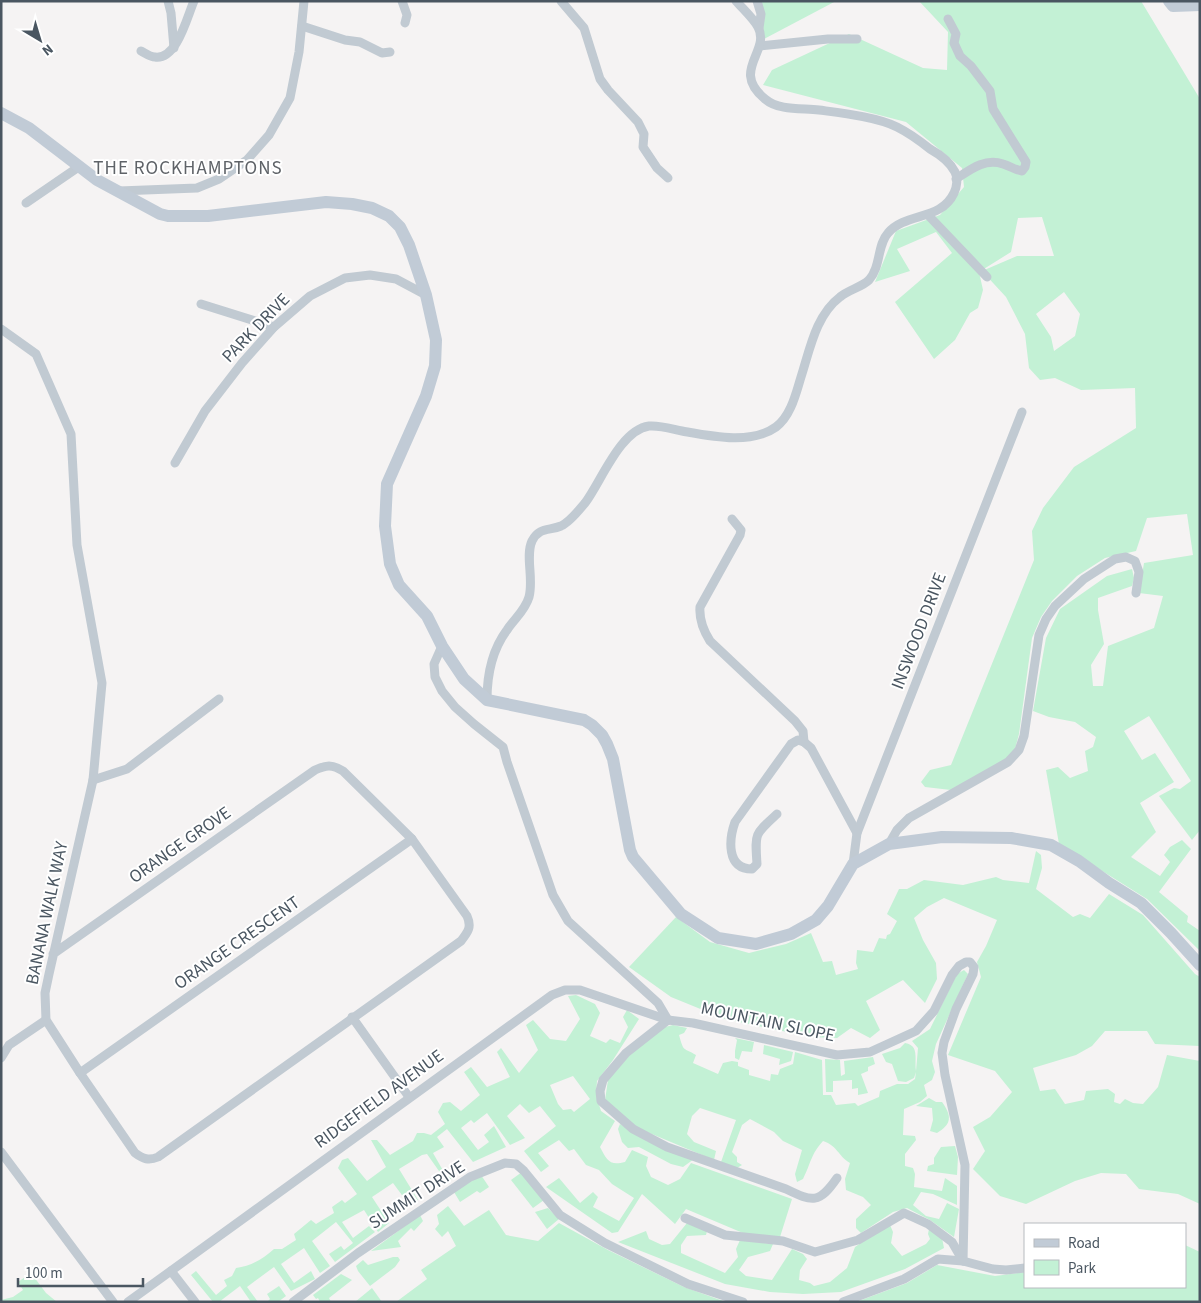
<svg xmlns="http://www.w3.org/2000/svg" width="1201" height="1303" font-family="'Source Sans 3',sans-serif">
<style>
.green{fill:#c3f1d5;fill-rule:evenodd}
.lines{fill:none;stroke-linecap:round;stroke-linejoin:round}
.street{stroke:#c1cad2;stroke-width:9}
.secondary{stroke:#c1cbd6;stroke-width:12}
.labels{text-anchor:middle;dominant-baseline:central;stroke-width:4;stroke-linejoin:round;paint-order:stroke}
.street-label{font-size:18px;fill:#4a5661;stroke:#fff}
.neighbourhood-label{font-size:19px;letter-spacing:1px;fill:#5f6368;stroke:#fff}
</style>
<rect width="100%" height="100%" fill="#f5f3f3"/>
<g class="green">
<polygon points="759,1 836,1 764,39"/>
<path d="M919,1H1141L1200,99V830L1192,840L1159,796L1174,788L1180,789L1191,781L1149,716L1124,731L1142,760L1155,753L1174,782L1140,803L1156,832L1131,857L1160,876L1170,862L1164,855L1170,847L1182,840L1191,849L1159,892L1188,916L1187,922L1200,931V951L1147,899L1059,844L1046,770L1058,767L1070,778L1088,771L1085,751L1093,747L1096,737L1075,722L1049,717L1033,711L1046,638L1060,609L1107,576L1132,569L1134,578L1132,586L1098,598V610L1104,644L1091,665L1093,686H1103L1108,646L1154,628L1163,596L1139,593L1144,563L1193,555L1187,514L1147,518L1136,551L1105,558L1077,576L1052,601L1041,617L1032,638L1019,734L1015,749L1005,760L951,790L925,787L921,782L930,770L951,765L1034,560L1032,531L1043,508L1074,467L1136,428L1135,388L1081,390L1055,378L1040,380L1029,368L1025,334L1006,297L982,271L1017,256H1054L1042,217L1018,218L1011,252L979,272L983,290L978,308L970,313L955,340L934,359L895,302L952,253L936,232L897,249L910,271L875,282L896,231L940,215L964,187L962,168L906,122L763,85L772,70L849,34L923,68L947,70L948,32ZM1064,292L1080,314L1075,336L1054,351L1051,337L1036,314Z"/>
<polygon points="1036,851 1041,855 1042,868 1036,889 1073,917 1080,914 1090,918 1109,894 1143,915 1195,974 1200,977 1200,1046 1155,1044 1147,1031 1105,1031 1092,1046 1076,1055 1033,1068 1040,1091 1055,1089 1065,1104 1084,1100 1086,1091 1108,1089 1115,1094 1114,1102 1120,1104 1125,1099 1133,1103 1143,1104 1158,1087 1167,1055 1200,1061 1200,1204 1178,1194 1139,1189 1126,1174 1101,1173 1075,1181 1026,1204 1000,1196 973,1169 985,1151 973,1127 990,1117 1012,1092 995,1071 948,1055 981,977 977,962 986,946 997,920 944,898 927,907 914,918 923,940 936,963 937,979 925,1003 903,980 866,1001 880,1030 870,1038 851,1028 837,1038 811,1037 725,1019 671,997 629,967 676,917 710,942 749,953 786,944 811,933 823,962 832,961 836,975 858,969 856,963 857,950 873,952 879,938 886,939 887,935 890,934 897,921 887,914 899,889 907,889 924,880 963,885 996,877 1003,880 1029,883"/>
<path d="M964,970L968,974L936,1044L932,1061L935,1072L932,1080L924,1085L927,1096L920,1102L904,1109L903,1135L915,1136L916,1140L905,1154V1166L913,1168L915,1174L914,1187L942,1191L945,1178L957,1186V1205L933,1194L921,1192L913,1205L926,1216L939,1219L947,1203L959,1209L954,1237L930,1220L907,1208L893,1212L861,1233L856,1228V1219L871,1205L863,1197L846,1190L845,1179L850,1163C837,1155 838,1146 823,1141C811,1154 811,1163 803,1179L797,1182L795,1174L802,1150L783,1141L774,1132L750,1119L742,1125L732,1152L737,1157V1162L742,1165L737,1168L721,1162L736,1120L700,1108L692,1116L687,1134L694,1142L716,1151L714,1160L635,1127L605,1100L608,1080L633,1051L665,1027L673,1025L687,1028L684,1033L679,1035C684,1053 683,1047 696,1055L693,1063L718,1074L723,1063L732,1061L738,1062V1066L749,1070V1075L770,1081L771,1074L778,1075L780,1069L793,1064L795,1052L822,1060L823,1095H831L836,1105L855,1103L858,1106L879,1097L880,1091L897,1084H908L915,1079L916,1072L914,1078L906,1082L898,1081L892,1064L886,1062L882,1054L900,1048L905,1043C920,1045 914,1060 916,1071L918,1048L912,1041L930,1029L957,974Z"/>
<path d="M576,995L595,1004L600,1013L590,1036L606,1043L610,1039L620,1043L628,1027L623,1017L627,1010L639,1019L613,1060L597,1081L596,1095L601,1111L615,1121L600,1147C607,1160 609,1166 625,1162L632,1150L648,1157L646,1166L651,1177L668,1185L680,1179L691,1163L792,1199L780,1237L750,1236L686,1209L675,1224L642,1194L618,1232L612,1233L546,1187L559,1178L580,1203L593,1192L598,1197L593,1207L619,1221L634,1198L612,1184L599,1170L586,1165L574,1149L569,1151L559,1140L538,1153L549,1166L541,1172L524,1151L556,1126L540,1106L529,1113L520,1104L507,1116L525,1138L510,1145L487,1113L474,1123L471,1120L461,1128L478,1150L489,1142L484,1135L494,1126L506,1147L473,1162L447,1129L437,1137L444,1147L433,1153L445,1174L450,1172L453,1178L446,1181L427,1154L422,1155L399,1169L418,1200L410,1206L393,1183L372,1197L389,1223L378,1232L364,1210L342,1222L353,1238L369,1226L375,1232L335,1262L329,1254L341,1246L344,1250L353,1243L336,1222L312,1241L330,1266L320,1273L304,1248L281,1264L294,1283L311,1271L315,1279L291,1291L274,1267L247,1287L258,1302H251L240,1286L219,1302H213L191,1275L196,1271L216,1295L227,1286L224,1280L232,1276L236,1268C251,1266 263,1259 274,1249H282L296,1240L294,1234L311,1220L316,1224L334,1213L332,1207L342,1200L345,1203L357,1194L338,1168L342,1160L348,1158L367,1181L386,1167L371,1140H377L390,1155L413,1141L417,1133H424L431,1135L445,1124L438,1112L443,1103L450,1102L461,1111L480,1095L464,1072L471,1067L487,1087L510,1077L497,1052L501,1048L519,1073L538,1050L526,1025L533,1020L550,1039L566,1041L580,1019L568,996ZM573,1076L590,1099L574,1112L571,1109L563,1110L558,1104L550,1085Z"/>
<polygon points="735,1038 754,1042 752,1052 742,1051 739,1060 735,1058 735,1051 737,1040"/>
<polygon points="764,1045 793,1052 791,1061 779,1065 780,1059 763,1054"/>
<polygon points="873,1057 875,1064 868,1067 868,1071 861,1074 868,1093 858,1095 858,1088 852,1089 852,1080 833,1081 833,1092 826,1092 825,1059 840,1060 841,1076 845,1074 844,1061"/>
<path d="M929,1098L936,1102H942C952,1116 952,1124 937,1133L930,1131L933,1120L932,1108L916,1106Z"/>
<polygon points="620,1124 647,1141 694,1159 683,1167 671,1164 639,1147 628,1148 622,1142 618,1129"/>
<polygon points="955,1146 958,1157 957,1175 927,1171 928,1166 934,1164 934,1158 941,1147"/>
<polygon points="522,1172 544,1200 533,1208 511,1180"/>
<polygon points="481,1175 489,1187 480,1193 477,1191 460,1202 454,1192"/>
<polygon points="448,1206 464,1226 489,1210 506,1235 538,1241 559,1223 608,1250 684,1287 726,1302 396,1302 427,1279 421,1270 456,1246 448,1231 442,1237 435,1229 439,1224 437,1215"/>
<polygon points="548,1208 559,1219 547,1229 535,1212"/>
<polygon points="420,1215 423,1221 414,1231 411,1228 398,1241 401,1247 371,1251"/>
<polygon points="687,1223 707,1231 706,1235 687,1236 681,1245 681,1253 725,1273 738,1257 736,1249 740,1240 773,1244 770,1251 748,1257 739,1270 746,1276 772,1280 792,1249 803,1254 807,1259 800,1270 799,1280 810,1283 814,1286 830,1282 847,1268 855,1247 868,1238 890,1225 893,1232 891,1243 902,1256 926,1244 930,1239 928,1234 929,1229 942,1238 944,1248 905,1269 841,1292 803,1294 770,1292 725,1284 618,1242 646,1231 649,1239 662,1245 670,1244"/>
<polygon points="1185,1245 1200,1252 1200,1302 856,1302 907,1283 937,1265 995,1276 1025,1272 1025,1287 1185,1287"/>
<polygon points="393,1257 398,1257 400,1260 395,1267 370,1286 358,1271 356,1266 363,1260 368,1265"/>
<polygon points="31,1273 46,1293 57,1302 1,1302 1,1300 13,1297 23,1290 18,1282"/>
<polygon points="341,1274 352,1280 329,1298 331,1302 320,1302 318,1298 316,1299 313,1295"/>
<polygon points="279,1286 286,1296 278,1302 267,1302 270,1299 267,1294"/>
<polygon points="372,1288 382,1302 355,1302"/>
</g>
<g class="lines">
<g class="street">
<polyline points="168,1 171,13 174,48"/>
<polyline points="402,1 407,15 405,23"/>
<polyline points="561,1 584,28 600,79 608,90 638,122 644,134 643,147 657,168 668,178"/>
<polyline points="757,1 761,14 759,28"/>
<path d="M948,19L956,34L954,43L960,56L971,66L990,91L993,109L1026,162L1025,167L1022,171C1015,170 1010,166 1003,164C985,158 971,169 956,179"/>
<polyline points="302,26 345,40 360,42 382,53 390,52"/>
<polyline points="760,46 828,39 857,39"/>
<path d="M141,51C145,53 150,57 155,57C177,60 187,17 194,1"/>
<polyline points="119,191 197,188 219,179 247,160 269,135 290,98 299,52 304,1"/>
<polyline points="26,203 80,166"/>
<polyline points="928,215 987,277"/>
<polyline points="201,304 274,327"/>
<path d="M1,329L36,354L71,434L77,545L102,683L93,780L49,974L45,993L46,1020L80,1073L135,1153C143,1159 149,1161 158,1157L461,941C468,932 472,927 467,916L412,839L343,771C332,764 326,765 315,770L53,954"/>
<polyline points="175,463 205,411 242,363 274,327 310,296 345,278 370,275 396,279 426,295"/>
<path d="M732,519L741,530L740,535L700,607C699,620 703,630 710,641L795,721L803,731L804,742"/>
<polyline points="442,646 434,664 435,677 442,691 455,707 474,724 503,747 507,762 553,895 568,921 658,1003 668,1020"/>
<path d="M487,700C487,675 492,650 507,630C514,619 525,611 529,597C534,579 525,556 532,541C539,527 549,531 561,526C570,522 579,510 585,503C601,482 620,430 649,426C660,425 672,429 682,431C710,436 751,445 776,427C791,416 796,393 801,377C810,349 816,315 840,297C848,290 862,287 869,280C881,267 877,245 888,233C906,212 941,221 954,193C957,187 958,178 955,172C950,162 939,154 930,149C920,141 909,133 897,127C877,117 841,113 819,110C802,108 779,111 765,99C730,70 771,52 758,27C753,18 743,9 736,1"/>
<polyline points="93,780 127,769 219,699"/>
<path d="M777,814C754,835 755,833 757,864L752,869C726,869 729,839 735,822L791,744L798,740L804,742L811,748L857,833"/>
<polyline points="889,844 897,830 909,818 1008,762 1019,750 1024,736 1039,635 1046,619 1055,606 1084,579 1115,559 1126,557 1135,561 1139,572 1136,593"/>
<polyline points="853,864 857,833 1022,412"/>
<polyline points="352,1017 409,1097"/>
<path d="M668,1020L626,1053L603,1080L600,1091L601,1101L633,1129L667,1147L786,1189C813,1202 819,1204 837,1178"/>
<polyline points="1,1058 9,1045 46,1020"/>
<polyline points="80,1073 412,839"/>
<polyline points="1,1152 113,1302"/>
<polyline points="685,1218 725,1235 783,1241 815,1252 858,1240 904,1213 928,1224 952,1242 963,1261"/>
<polyline points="171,1271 195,1302"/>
<polyline points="128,1302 552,995 565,990 580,990 668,1020 693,1023 837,1055 870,1052 916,1031 934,1011 952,975 959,966 966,962 970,962 974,967 973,974 956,1009 944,1042 942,1053 945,1075 965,1165 963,1261"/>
<polyline points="293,1302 358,1253 470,1177 505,1163 516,1164 524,1171 560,1215 605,1243 688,1284 743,1302"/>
<polyline points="843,1302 904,1279 938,1259 963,1261 993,1269 1006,1270 1025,1268"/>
</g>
<g class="secondary">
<polyline points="1169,1 1173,6 1200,5"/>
<polyline points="1,113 29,128 97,180 160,214 168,216 208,216 326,202 352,204 372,208 389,216 400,227 409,245 426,295 436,340 435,366 426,396 387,484 385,526 390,564 399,585 427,616 442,646 464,679 487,700 584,720 592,725 602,735 607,744 613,759 630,850 633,857 681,914 718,938 756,944 791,934 816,920 828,906 853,864 889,844 942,837 1011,838 1051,845 1079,861 1109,883 1141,903 1171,933 1200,965"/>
</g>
</g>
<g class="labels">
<g class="street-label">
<text transform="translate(256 328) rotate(-46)">PARK DRIVE</text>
<text transform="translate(919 631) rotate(-69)">INSWOOD DRIVE</text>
<text transform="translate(180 845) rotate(-35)">ORANGE GROVE</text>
<text transform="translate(47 913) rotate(-78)">BANANA WALK WAY</text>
<text transform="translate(237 943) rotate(-35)">ORANGE CRESCENT</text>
<text transform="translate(768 1022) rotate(12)">MOUNTAIN SLOPE</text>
<text transform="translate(379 1099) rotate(-36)">RIDGEFIELD AVENUE</text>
<text transform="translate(417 1195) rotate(-33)">SUMMIT DRIVE</text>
</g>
<g class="neighbourhood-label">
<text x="188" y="168">THE ROCKHAMPTONS</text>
</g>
</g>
<rect width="1201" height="1303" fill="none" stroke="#4a5661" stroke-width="5"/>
<rect x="1024" y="1223" width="162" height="65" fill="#ffffff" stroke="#b7bbc0"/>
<rect x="1034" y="1239" width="25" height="8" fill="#c1cbd6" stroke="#b7bbc0"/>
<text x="1068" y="1248" font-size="15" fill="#4a5661">Road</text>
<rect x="1034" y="1260" width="25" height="15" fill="#c3f1d5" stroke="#b7bbc0"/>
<text x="1068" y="1273" font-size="15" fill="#4a5661">Park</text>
<g transform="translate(40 40) rotate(142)" stroke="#ffffff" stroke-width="4" paint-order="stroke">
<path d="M0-4L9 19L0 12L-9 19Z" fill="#4a5661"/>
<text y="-8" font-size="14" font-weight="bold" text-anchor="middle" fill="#4a5661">N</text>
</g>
<path d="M18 1278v8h125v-8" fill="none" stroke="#4a5661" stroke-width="2.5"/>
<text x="25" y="1278" font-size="15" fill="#4a5661" stroke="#ffffff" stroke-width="4" paint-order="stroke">100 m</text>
</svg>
